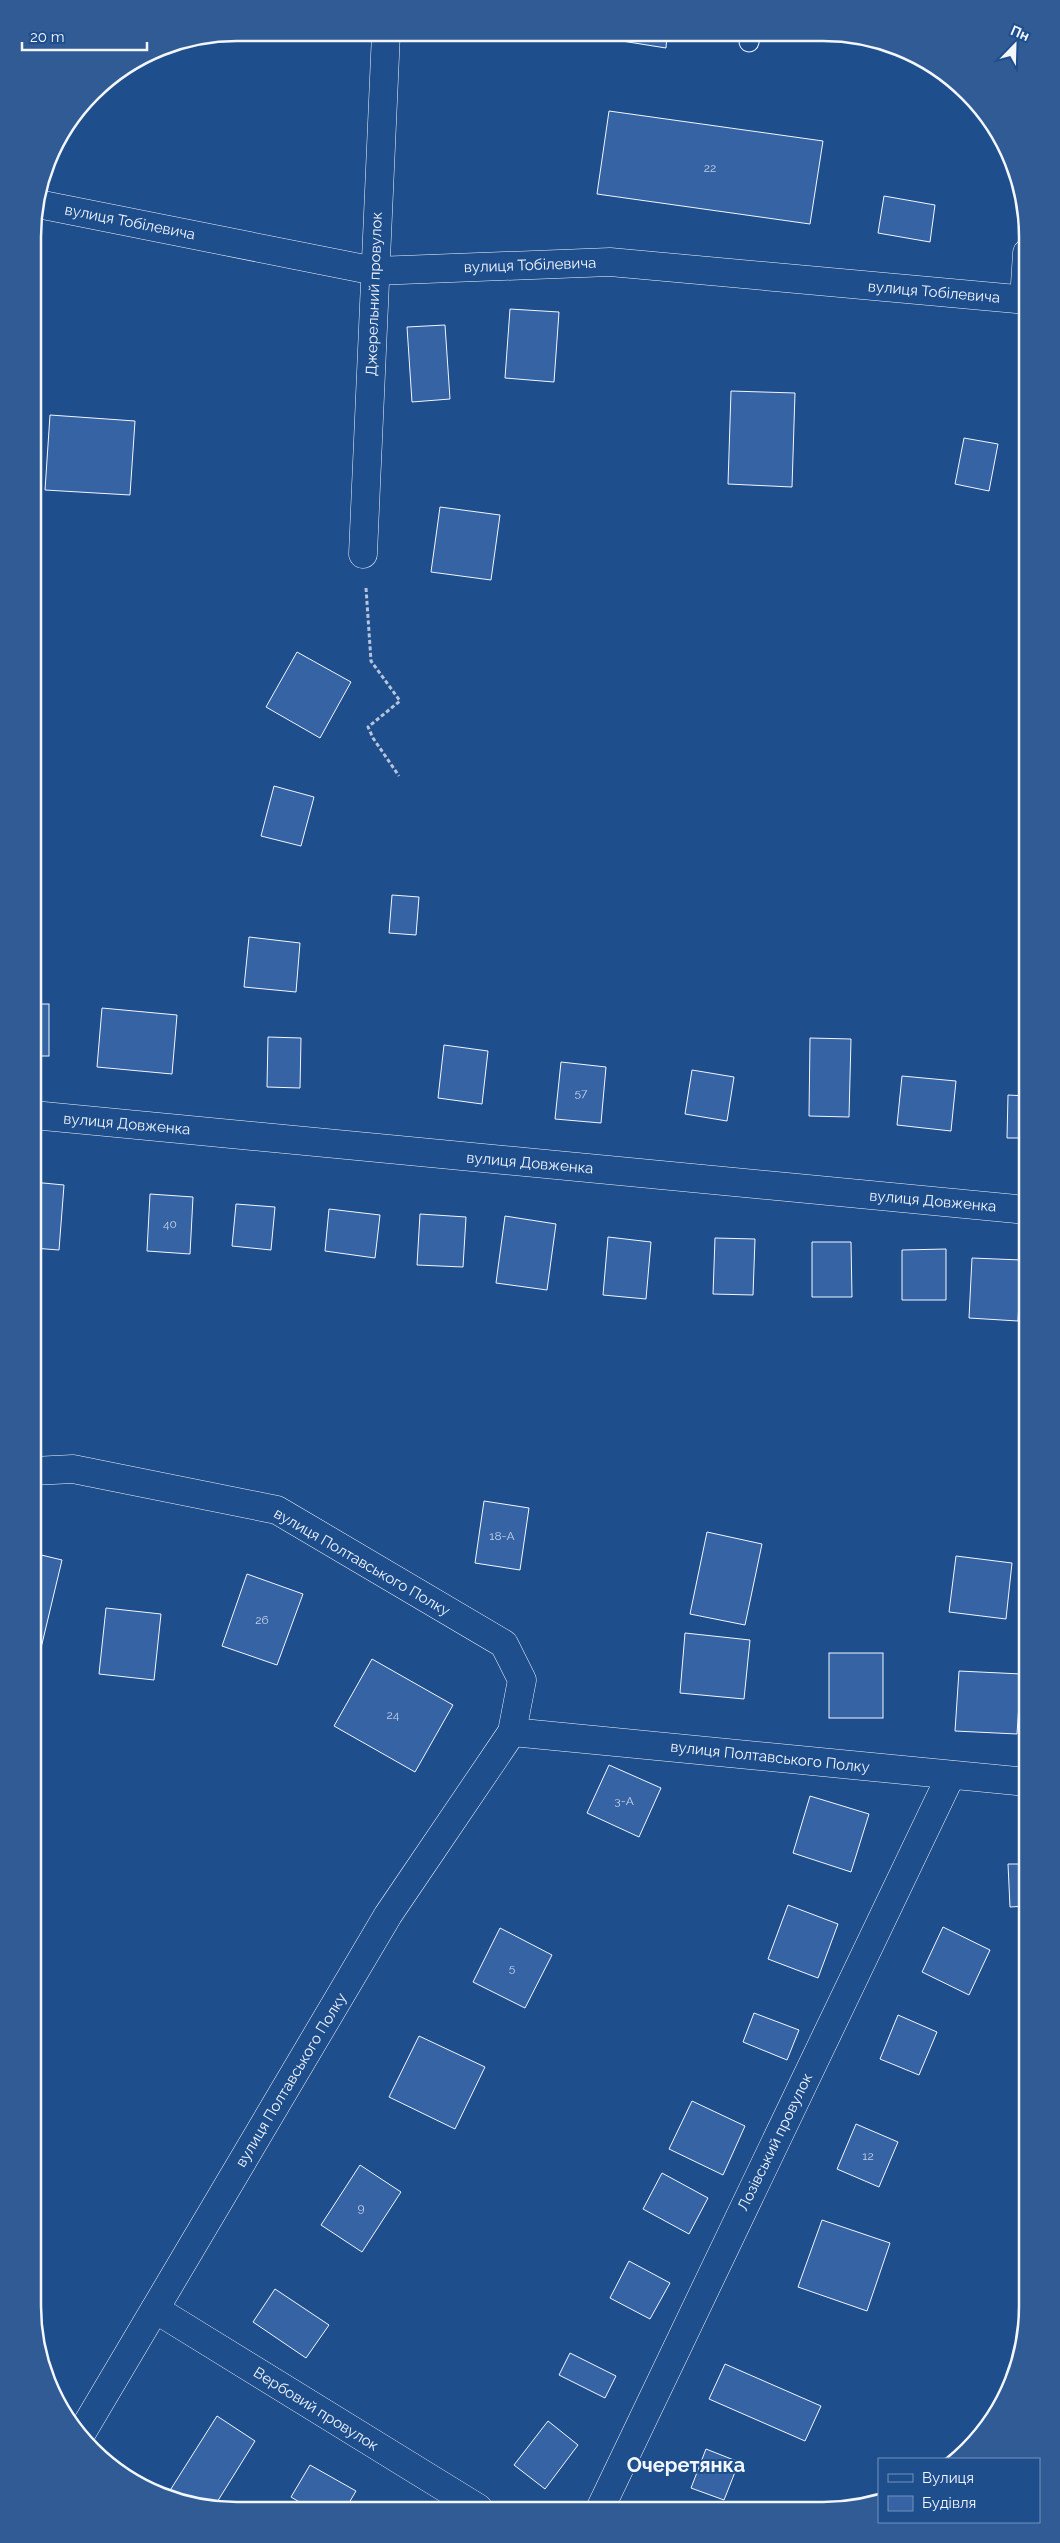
<svg xmlns="http://www.w3.org/2000/svg" width="1060" height="2543" font-family="Raleway,sans-serif">
<style>
.building{fill:#3563a3;stroke:#f2f6ff}
.lines{fill:none;stroke-linecap:round;stroke-linejoin:round}
.lane-casing{stroke:#f2f6ff;stroke-width:21}
.street-casing{stroke:#f2f6ff;stroke-width:29}
.path{stroke:#b3c4dc;stroke-width:3;stroke-dasharray:4 2.5;stroke-linecap:butt}
.lane{stroke:#1f4e8c;stroke-width:19}
.street{stroke:#1f4e8c;stroke-width:28}
.labels{text-anchor:middle;dominant-baseline:central;stroke-width:4;stroke-linejoin:round;paint-order:stroke}
.number-label{font-size:12px;fill:#c3d1e8}
.street-label{font-size:15px;fill:#f2f6ff;stroke:#1f4e8c}
.district-label{font-size:20px;font-weight:bold;fill:#f2f6ff;stroke:#1f4e8c}
.rim{fill:none;stroke:#f2f6ff;stroke-width:2.5}
</style>
<rect width="100%" height="100%" fill="#1f4e8c"/>
<g class="building">
<polygon points="584,35 667,35 666,48"/>
<polygon points="609,111 823,141 810,224 597,194"/>
<polygon points="884,196 935,205 930,242 878,233"/>
<polygon points="510,309 559,312 554,382 505,378"/>
<polygon points="445,325 450,399 412,402 407,327"/>
<polygon points="1027,382 1027,405 1023,404"/>
<polygon points="731,391 795,393 792,487 728,484"/>
<polygon points="50,415 135,421 130,495 45,490"/>
<polygon points="964,438 998,444 989,491 955,484"/>
<polygon points="440,507 500,515 491,580 431,572"/>
<polygon points="297,652 351,682 320,738 266,707"/>
<polygon points="274,786 314,797 301,846 261,836"/>
<polygon points="392,895 419,897 416,935 389,933"/>
<polygon points="249,937 300,943 296,992 244,987"/>
<rect x="33" y="1004" width="16" height="52"/>
<polygon points="102,1008 177,1015 172,1074 97,1067"/>
<polygon points="268,1037 301,1038 300,1088 267,1087"/>
<polygon points="810,1038 851,1039 849,1117 809,1116"/>
<polygon points="444,1045 488,1051 482,1104 438,1098"/>
<polygon points="561,1062 606,1067 601,1123 555,1119"/>
<polygon points="692,1070 734,1077 727,1121 685,1114"/>
<polygon points="902,1076 956,1081 951,1131 897,1125"/>
<polygon points="1008,1095 1027,1096 1027,1138 1007,1138"/>
<polygon points="33,1182 64,1185 59,1250 33,1248"/>
<polygon points="150,1194 193,1197 190,1254 147,1251"/>
<polygon points="236,1204 275,1207 271,1250 232,1246"/>
<polygon points="329,1209 380,1215 375,1258 325,1251"/>
<polygon points="420,1214 466,1217 463,1267 417,1265"/>
<polygon points="505,1216 556,1224 547,1290 496,1283"/>
<polygon points="608,1237 651,1242 646,1299 603,1295"/>
<polygon points="715,1238 755,1239 753,1295 713,1294"/>
<polygon points="812,1242 851,1242 852,1297 812,1297"/>
<polygon points="946,1249 946,1300 902,1300 902,1250"/>
<polygon points="972,1258 1021,1260 1018,1321 969,1318"/>
<polygon points="484,1501 529,1508 520,1570 475,1563"/>
<polygon points="707,1532 762,1544 745,1625 690,1614"/>
<polygon points="33,1553 62,1560 41,1648 33,1646"/>
<polygon points="956,1556 1012,1563 1006,1619 949,1612"/>
<polygon points="247,1574 303,1594 277,1665 222,1646"/>
<polygon points="106,1608 161,1614 154,1680 99,1674"/>
<polygon points="685,1633 750,1640 744,1699 680,1693"/>
<rect x="829" y="1653" width="54" height="65"/>
<polygon points="372,1659 453,1705 415,1772 334,1726"/>
<polygon points="959,1671 1021,1674 1017,1734 955,1731"/>
<polygon points="609,1765 661,1788 639,1837 587,1813"/>
<polygon points="810,1796 869,1814 851,1872 793,1853"/>
<polygon points="1008,1864 1027,1864 1027,1906 1010,1907"/>
<polygon points="788,1905 838,1924 818,1978 768,1959"/>
<polygon points="943,1927 990,1950 969,1995 922,1972"/>
<polygon points="500,1928 552,1955 525,2008 473,1982"/>
<polygon points="754,2013 799,2030 787,2060 743,2042"/>
<polygon points="898,2015 937,2032 919,2075 880,2059"/>
<polygon points="419,2036 485,2067 455,2129 389,2097"/>
<polygon points="692,2101 745,2126 723,2175 669,2149"/>
<polygon points="856,2124 898,2142 879,2187 837,2169"/>
<polygon points="360,2165 401,2192 362,2252 321,2225"/>
<polygon points="662,2173 708,2198 689,2234 643,2209"/>
<polygon points="822,2220 890,2243 867,2311 798,2287"/>
<polygon points="629,2261 670,2283 650,2319 610,2298"/>
<polygon points="275,2289 329,2325 306,2358 253,2322"/>
<polygon points="570,2353 616,2376 605,2398 559,2375"/>
<polygon points="725,2364 821,2406 805,2441 709,2399"/>
<polygon points="217,2416 255,2441 214,2507 197,2507 169,2492"/>
<polygon points="548,2421 578,2445 545,2489 514,2465"/>
<polygon points="706,2449 739,2462 724,2500 691,2488"/>
<polygon points="310,2465 356,2491 346,2508 308,2507 291,2497"/>
</g>
<g class="lines">
<g class="lane-casing">
<polyline id="lane" points="749,42 750,36"/>
</g>
<g class="street-casing">
<g id="street">
<polyline points="38,204 375,271 610,262 1027,300"/>
<polyline points="1024,300 1027,253"/>
<polyline points="363,554 386,33"/>
<polyline points="33,1115 1027,1210"/>
<polyline points="33,1471 73,1469 277,1510 504,1644 522,1680 512,1732 388,1915 81,2434"/>
<polyline points="512,1732 1027,1782"/>
<polyline points="155,2309 478,2508"/>
<polyline points="600,2509 951,1775"/>
</g>
</g>
<polyline class="path" points="366,588 371,661 400,701 368,727 373,738 399,776"/>
<use href="#lane" class="lane"/>
<use href="#street" class="street"/>
</g>
<g class="labels">
<g class="number-label">
<text x="710" y="168">22</text>
<text x="581" y="1093">57</text>
<text x="170" y="1224">40</text>
<text x="502" y="1536">18-А</text>
<text x="262" y="1620">26</text>
<text x="393" y="1715">24</text>
<text x="624" y="1801">3-А</text>
<text x="512" y="1968">5</text>
<text x="868" y="2156">12</text>
<text x="361" y="2208">9</text>
</g>
<g class="street-label">
<text transform="translate(130 222) rotate(11)">вулиця Тобілевича</text>
<text transform="translate(530 265) rotate(-2)">вулиця Тобілевича</text>
<text transform="translate(934 292) rotate(5)">вулиця Тобілевича</text>
<text transform="translate(374 294) rotate(-88)">Джерельний провулок</text>
<text transform="translate(127 1124) rotate(5)">вулиця Довженка</text>
<text transform="translate(530 1163) rotate(5)">вулиця Довженка</text>
<text transform="translate(933 1201) rotate(5)">вулиця Довженка</text>
<text transform="translate(362 1562) rotate(30)">вулиця Полтавського Полку</text>
<text transform="translate(770 1757) rotate(6)">вулиця Полтавського Полку</text>
<text transform="translate(291 2080) rotate(-59)">вулиця Полтавського Полку</text>
<text transform="translate(775 2142) rotate(-64)">Лозівський провулок</text>
<text transform="translate(316 2409) rotate(32)">Вербовий провулок</text>
</g>
<g class="district-label">
<text x="686" y="2465">Очеретянка</text>
</g>
</g>
<path d="M0 0H1060V2543H0ZM237 41H823A196 196 0 0 1 1019 237V2306A196 196 0 0 1 823 2502H237A196 196 0 0 1 41 2306V237A196 196 0 0 1 237 41Z" fill="#305b95" fill-rule="evenodd"/>
<path class="rim" d="M237 41H823A196 196 0 0 1 1019 237V2306A196 196 0 0 1 823 2502H237A196 196 0 0 1 41 2306V237A196 196 0 0 1 237 41Z"/>
<rect x="878" y="2458" width="162" height="65" fill="#1f4e8c" stroke="#7391ba"/>
<rect x="888" y="2474" width="25" height="8" fill="#1f4e8c" stroke="#7391ba"/>
<text x="922" y="2483" font-size="15" fill="#f2f6ff">Вулиця</text>
<rect x="888" y="2496" width="25" height="15" fill="#3563a3" stroke="#7391ba"/>
<text x="922" y="2508" font-size="15" fill="#f2f6ff">Будівля</text>
<g transform="translate(1015 45) rotate(23)" stroke="#1f4e8c" stroke-width="4" paint-order="stroke">
<path d="M0-4L9 19L0 12L-9 19Z" fill="#f2f6ff"/>
<text y="-8" font-size="14" font-weight="bold" text-anchor="middle" fill="#f2f6ff">Пн</text>
</g>
<path d="M22 42v8h125v-8" fill="none" stroke="#f2f6ff" stroke-width="2.5"/>
<text x="30" y="42" font-size="15" fill="#f2f6ff" stroke="#1f4e8c" stroke-width="4" paint-order="stroke">20 m</text>
</svg>
